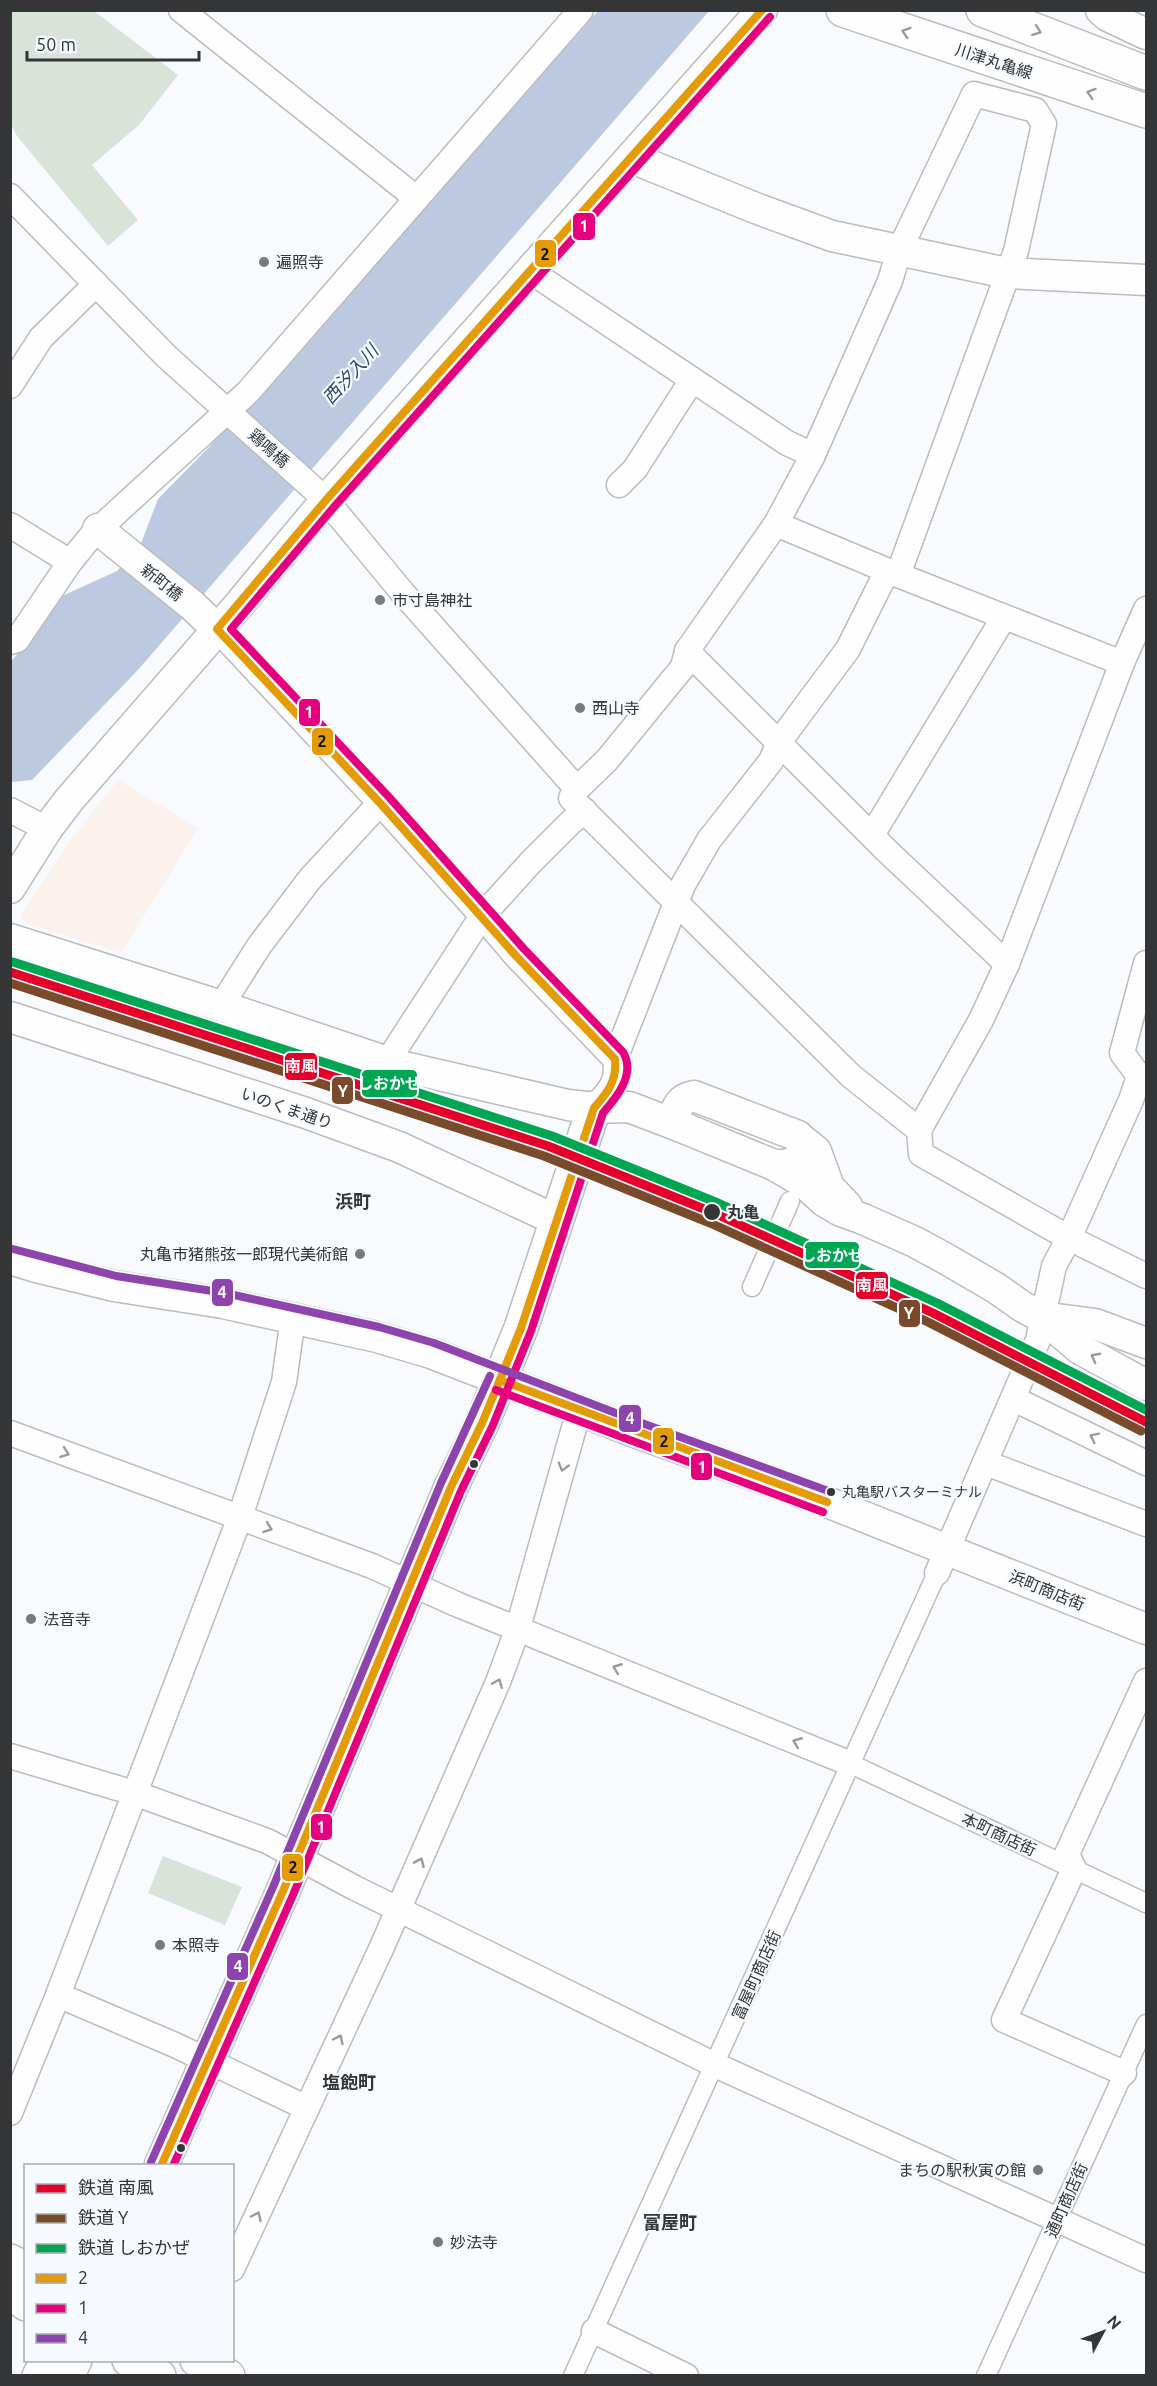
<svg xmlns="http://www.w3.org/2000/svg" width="1157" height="2386" font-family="Ubuntu,'Noto Sans JP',sans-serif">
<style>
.commercial{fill:#fbf2ed}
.green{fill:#dae3d9}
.water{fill:#bcc9e0}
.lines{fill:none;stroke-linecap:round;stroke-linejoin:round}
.pedestrian-casing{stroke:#babcbe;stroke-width:21}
.minor-casing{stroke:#babcbe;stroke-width:27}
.tertiary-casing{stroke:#babcbe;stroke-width:33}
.secondary-casing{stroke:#babcbe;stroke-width:36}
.primary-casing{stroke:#babcbe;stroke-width:36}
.pedestrian{stroke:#fefeff;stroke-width:18}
.minor{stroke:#fefeff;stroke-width:24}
.tertiary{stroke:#fefeff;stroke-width:30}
.secondary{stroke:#fefeff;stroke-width:33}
.primary{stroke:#fefeff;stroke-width:33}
.bus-1-casing{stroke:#f6faff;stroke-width:12}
.bus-2-casing{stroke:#f6faff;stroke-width:12}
.bus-3-casing{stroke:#f6faff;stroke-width:12}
.bus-1{stroke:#e39b06;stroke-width:8}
.bus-2{stroke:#e5007d;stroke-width:8}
.bus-3{stroke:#8e44ad;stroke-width:8}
.rail-1-casing{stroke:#f6faff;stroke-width:14}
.rail-2-casing{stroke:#f6faff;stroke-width:14}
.rail-3-casing{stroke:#f6faff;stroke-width:14}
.rail-1{stroke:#e4002b;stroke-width:9}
.rail-2{stroke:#7a4b2a;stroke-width:9}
.rail-3{stroke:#00a651;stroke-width:9}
.oneway{stroke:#989a9b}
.poi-dot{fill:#787a7c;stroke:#f6faff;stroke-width:2}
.stop-dot{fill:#333537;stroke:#f6faff;stroke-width:2}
.labels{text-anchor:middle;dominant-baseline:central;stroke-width:4.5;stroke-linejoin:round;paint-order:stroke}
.bus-label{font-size:14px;fill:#333537;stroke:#f6faff;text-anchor:start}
.street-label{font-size:16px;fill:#333537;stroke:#f6faff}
.poi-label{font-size:16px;fill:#333537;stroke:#f6faff;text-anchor:start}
.stop-label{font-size:16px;font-weight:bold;fill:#333537;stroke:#f6faff;text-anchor:start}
.water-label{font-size:18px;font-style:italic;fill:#2d4570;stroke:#f6faff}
.neighbourhood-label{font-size:18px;font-weight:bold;fill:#333537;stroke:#f6faff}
.line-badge{stroke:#f6faff;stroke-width:2}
.badge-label{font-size:16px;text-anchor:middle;font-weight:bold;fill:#fff}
.pale-badge-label{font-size:16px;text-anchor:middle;font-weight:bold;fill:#111}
</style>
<rect width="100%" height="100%" fill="#f8fafd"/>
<polygon class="commercial" points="118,780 198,828 121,953 25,923 21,914 67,845"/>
<g class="green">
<polygon points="11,10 94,11 178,75 139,125 92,165 138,220 108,246 17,136 11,125"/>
<polygon points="163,1856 242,1887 225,1925 148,1893"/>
</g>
<polygon class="water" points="598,11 709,11 137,671 32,780 11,782 11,662 62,596 117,571 140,546 158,499 210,446"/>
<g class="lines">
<g class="pedestrian-casing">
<g id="pedestrian">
<polyline points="752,1287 790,1201"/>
<polyline points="851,1764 1146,1903"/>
<polyline points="573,2376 937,1573"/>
<polyline points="986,2376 1146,2024"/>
</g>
</g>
<g class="minor-casing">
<g id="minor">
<polyline points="181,10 416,198"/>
<polyline points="10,196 166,356 326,500 402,592 577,789 571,798 851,1076 919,1130"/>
<polyline points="530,271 787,443 813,455"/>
<polyline points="10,386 41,338 96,284"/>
<polyline points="619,485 635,469 692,380"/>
<polyline points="776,524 898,575 1122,663"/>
<polyline points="10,525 70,562"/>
<polyline points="1146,609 1122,663 1007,964 981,1020 919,1130 921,1154 1069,1238 1146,1276"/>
<path d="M217,629L380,803L482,916L516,956L615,1059C619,1084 609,1090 594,1108"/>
<polyline points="10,642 17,640 70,562 92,535 248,392 581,10"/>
<polyline points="687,651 887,851 1007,964"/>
<polyline points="577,789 607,760 683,667 687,651 776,524 813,455 890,281 899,251 974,94 1035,110 1044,124 1016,251 898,575"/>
<polyline points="10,810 47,829"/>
<polyline points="872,835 1004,617"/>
<polyline points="221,1006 259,946 310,879 380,803"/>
<polyline points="615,1059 683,885 709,840 771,761 779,742 848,649 887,571"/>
<polyline points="387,1062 482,916 531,862 571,822 585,811"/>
<polyline points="1014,1399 1146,1463"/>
<polyline points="10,1433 372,1566 456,1604 851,1764"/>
<polyline points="986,1463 1146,1524"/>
<polyline points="937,1573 1038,1340 1054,1266 1069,1238 1131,1100 1139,1076 1122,1053 1146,963"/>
<polyline points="10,1756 134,1793 267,1841 355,1888 715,2065 1146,2260"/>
<polyline points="58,1995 175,2045 307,2108"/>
<polyline points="1124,2073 1004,2020 1074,1869 1067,1854 1146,1681"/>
<polyline points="10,2113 58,1995 240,1517 284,1382 293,1318"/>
<polyline points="232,2269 381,1949 498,1682 518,1628 579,1410"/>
<polyline points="594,2331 686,2376"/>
</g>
</g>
<g class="tertiary-casing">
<g id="tertiary">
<polyline points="1101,10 1108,16 1146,34"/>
<polyline points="632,158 758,209 832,236 1007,273 1146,280"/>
<polyline points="98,529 193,606 217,629"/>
<polyline points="10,888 47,829 69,800 237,607 326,500 762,10"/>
<polyline points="10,939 221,1006 396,1065 568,1105 594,1108 629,1107 679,1126"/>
<polyline points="10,1017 306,1113 399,1147 556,1220"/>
<path d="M694,1096L798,1136L805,1146C801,1162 789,1166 774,1165L679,1126L675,1120C675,1107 681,1098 694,1096Z"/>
<polyline points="802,1140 816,1151 829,1187 847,1206"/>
<polyline points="774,1165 803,1182 824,1201 841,1211 863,1219 915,1242 948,1260 996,1288 1023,1307 1042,1317 1080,1349 1146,1385"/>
<polyline points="10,1259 36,1267 114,1286 223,1303 377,1337 431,1353 635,1432 827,1502 1146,1629"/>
<polyline points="1042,1317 1095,1324 1146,1343"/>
</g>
</g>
<g class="secondary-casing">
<g id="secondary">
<polyline points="843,10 1146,111"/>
<polyline points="983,10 1146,73"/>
<polyline points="161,2166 283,1891 451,1487 483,1421 521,1328 594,1108"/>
</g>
</g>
<g class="primary-casing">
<g id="primary">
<polyline points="10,2261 26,2269"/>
<polyline points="10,2291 26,2304"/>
<polyline points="129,2360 159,2376"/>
<polyline points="197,2360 228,2376"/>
<polyline points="39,2376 48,2360"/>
<polyline points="67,2376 75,2360"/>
</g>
</g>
<use href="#pedestrian" class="pedestrian"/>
<use href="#minor" class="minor"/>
<use href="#tertiary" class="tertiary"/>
<use href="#secondary" class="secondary"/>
<use href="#primary" class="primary"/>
<g class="bus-1-casing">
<g id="bus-1">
<polyline points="500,1380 827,1502"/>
<path d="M161,2166L283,1891L451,1487L483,1421L521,1328L594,1108C608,1092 617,1081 615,1059L516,956L380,803L217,629L326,500L762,10"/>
</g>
</g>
<g class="bus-2-casing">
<g id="bus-2">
<polyline points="496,1390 823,1512"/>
<path d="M173,2166L293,1895L461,1491L493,1425L531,1331L603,1113C617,1097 636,1074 623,1052L524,949L388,796L231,629L334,507L770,17"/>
</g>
</g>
<g class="bus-3-casing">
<g id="bus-3">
<polyline points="13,1249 116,1276 225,1293 379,1327 434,1343 639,1422 831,1492"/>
<polyline points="151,2162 273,1887 441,1483 490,1376"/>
</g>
</g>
<use href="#bus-1" class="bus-1"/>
<use href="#bus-2" class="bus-2"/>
<use href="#bus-3" class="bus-3"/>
<g class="rail-1-casing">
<polyline id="rail-1" points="10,972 548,1146 714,1213 933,1313 1146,1422"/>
</g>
<g class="rail-2-casing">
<polyline id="rail-2" points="10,983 544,1156 710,1223 928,1322 1141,1431"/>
</g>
<g class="rail-3-casing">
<polyline id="rail-3" points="13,962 552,1136 718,1203 937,1303 1146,1410"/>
</g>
<use href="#rail-1" class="rail-1"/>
<use href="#rail-2" class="rail-2"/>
<use href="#rail-3" class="rail-3"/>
</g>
<defs><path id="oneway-chevron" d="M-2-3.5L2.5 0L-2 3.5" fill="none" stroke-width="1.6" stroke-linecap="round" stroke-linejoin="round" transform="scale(1.5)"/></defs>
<g class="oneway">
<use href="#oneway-chevron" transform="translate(1037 31) rotate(21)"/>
<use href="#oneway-chevron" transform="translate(906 32) rotate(-162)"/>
<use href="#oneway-chevron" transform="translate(1091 93) rotate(-162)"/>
<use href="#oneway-chevron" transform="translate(1095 1357) rotate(-152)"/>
<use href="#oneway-chevron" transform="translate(1094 1437) rotate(-154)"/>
<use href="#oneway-chevron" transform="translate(65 1453) rotate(20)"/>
<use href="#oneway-chevron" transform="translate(563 1467) rotate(106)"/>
<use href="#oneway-chevron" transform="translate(268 1528) rotate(20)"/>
<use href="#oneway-chevron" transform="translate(617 1668) rotate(-158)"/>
<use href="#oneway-chevron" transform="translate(498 1683) rotate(-68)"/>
<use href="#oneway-chevron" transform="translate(797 1742) rotate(-158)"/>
<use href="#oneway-chevron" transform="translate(420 1862) rotate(-66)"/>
<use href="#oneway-chevron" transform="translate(339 2039) rotate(-65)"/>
<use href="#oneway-chevron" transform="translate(257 2216) rotate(-65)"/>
</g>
<g class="poi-dot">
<circle cx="264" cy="262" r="6"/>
<circle cx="380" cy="600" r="6"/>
<circle cx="580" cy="708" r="6"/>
<circle cx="360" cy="1254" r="6"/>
<circle cx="31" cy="1619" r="6"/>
<circle cx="160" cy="1945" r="6"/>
<circle cx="1038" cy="2170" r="6"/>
<circle cx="438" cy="2242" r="6"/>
</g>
<g class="stop-dot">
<circle cx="712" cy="1212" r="9"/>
<circle cx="474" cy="1464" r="5"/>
<circle cx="831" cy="1492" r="5"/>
<circle cx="181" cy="2148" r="5"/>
</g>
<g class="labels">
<g class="bus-label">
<text x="842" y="1492">丸亀駅バスターミナル</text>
</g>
<g class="street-label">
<text transform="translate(994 61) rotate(18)">川津丸亀線</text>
<text transform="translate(269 448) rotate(42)">鶏鳴橋</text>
<text transform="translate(162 582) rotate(38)">新町橋</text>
<text transform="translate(287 1108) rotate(19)">いのくま通り</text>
<text transform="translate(1047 1590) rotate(22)">浜町商店街</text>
<text transform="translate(999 1834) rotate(25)">本町商店街</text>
<text transform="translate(756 1975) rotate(-66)">富屋町商店街</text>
<text transform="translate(1066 2200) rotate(-66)">通町商店街</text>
</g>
<g class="poi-label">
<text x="276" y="262">遍照寺</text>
<text x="392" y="600">市寸島神社</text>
<text x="592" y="708">西山寺</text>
<text x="348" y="1254" text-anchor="end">丸亀市猪熊弦一郎現代美術館</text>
<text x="43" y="1619">法音寺</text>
<text x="172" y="1945">本照寺</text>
<text x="1026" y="2170" text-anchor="end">まちの駅秋寅の館</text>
<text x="450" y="2242">妙法寺</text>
</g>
<g class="stop-label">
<text x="727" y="1212">丸亀</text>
</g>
<g class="water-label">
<text transform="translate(350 374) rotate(-48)">西汐入川</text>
</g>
<g class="neighbourhood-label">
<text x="353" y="1201">浜町</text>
<text x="349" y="2082">塩飽町</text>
<text x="670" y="2222">富屋町</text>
</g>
</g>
<g class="line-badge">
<rect x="572" y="212" width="24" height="29" rx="6" fill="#e5007d"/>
<rect x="534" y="239" width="23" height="29" rx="6" fill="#e39b06"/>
<rect x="298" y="698" width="23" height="29" rx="6" fill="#e5007d"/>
<rect x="311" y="727" width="23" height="29" rx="6" fill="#e39b06"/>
<rect x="284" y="1052" width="34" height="29" rx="6" fill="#e4002b"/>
<rect x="361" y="1069" width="57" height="29" rx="6" fill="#00a651"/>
<rect x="331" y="1076" width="23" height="29" rx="6" fill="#7a4b2a"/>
<rect x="804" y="1241" width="56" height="28" rx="6" fill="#00a651"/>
<rect x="855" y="1271" width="34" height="29" rx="6" fill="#e4002b"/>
<rect x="211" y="1278" width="23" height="29" rx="6" fill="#8e44ad"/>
<rect x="898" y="1299" width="23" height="29" rx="6" fill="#7a4b2a"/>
<rect x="618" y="1404" width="24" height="29" rx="6" fill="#8e44ad"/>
<rect x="652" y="1427" width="23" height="28" rx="6" fill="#e39b06"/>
<rect x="690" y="1452" width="23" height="29" rx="6" fill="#e5007d"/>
<rect x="310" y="1813" width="23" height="28" rx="6" fill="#e5007d"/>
<rect x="281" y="1853" width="23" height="29" rx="6" fill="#e39b06"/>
<rect x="226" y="1952" width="23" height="29" rx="6" fill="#8e44ad"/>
</g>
<g class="badge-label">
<text x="584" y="232">1</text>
<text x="309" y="718">1</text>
<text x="301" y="1072">南風</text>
<text x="389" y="1089">しおかぜ</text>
<text x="343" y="1097">Y</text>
<text x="832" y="1261">しおかぜ</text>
<text x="872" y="1291">南風</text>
<text x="222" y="1298">4</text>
<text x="909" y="1319">Y</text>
<text x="630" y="1424">4</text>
<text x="702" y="1473">1</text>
<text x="321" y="1833">1</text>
<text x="238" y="1972">4</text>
</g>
<g class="pale-badge-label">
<text x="545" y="260">2</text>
<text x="322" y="747">2</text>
<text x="664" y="1447">2</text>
<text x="293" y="1873">2</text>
</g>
<rect width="1157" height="2386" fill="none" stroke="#333537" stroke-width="24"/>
<rect x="24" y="2164" width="210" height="198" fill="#f6faff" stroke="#a8abaf" stroke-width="1.5"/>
<rect x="36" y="2184" width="30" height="9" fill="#e4002b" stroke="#a8abaf" stroke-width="1.5"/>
<text x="78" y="2194" font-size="18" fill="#333537">鉄道 南風</text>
<rect x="36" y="2214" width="30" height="9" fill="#7a4b2a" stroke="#a8abaf" stroke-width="1.5"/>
<text x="78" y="2224" font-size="18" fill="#333537">鉄道 Y</text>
<rect x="36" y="2244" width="30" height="9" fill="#00a651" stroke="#a8abaf" stroke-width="1.5"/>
<text x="78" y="2254" font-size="18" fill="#333537">鉄道 しおかぜ</text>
<rect x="36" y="2274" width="30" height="9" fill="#e39b06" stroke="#a8abaf" stroke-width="1.5"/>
<text x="78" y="2284" font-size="18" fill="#333537">2</text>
<rect x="36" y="2304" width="30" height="9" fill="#e5007d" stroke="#a8abaf" stroke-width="1.5"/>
<text x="78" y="2314" font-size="18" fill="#333537">1</text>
<rect x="36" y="2334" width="30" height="9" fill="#8e44ad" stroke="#a8abaf" stroke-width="1.5"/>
<text x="78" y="2344" font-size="18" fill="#333537">4</text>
<g transform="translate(1103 2332) rotate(49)" stroke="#f6faff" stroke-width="4.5" paint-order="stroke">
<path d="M0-4.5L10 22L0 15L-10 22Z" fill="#333537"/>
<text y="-9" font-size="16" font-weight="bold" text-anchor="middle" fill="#333537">N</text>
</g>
<path d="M27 51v9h172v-9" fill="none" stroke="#333537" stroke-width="3"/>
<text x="36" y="51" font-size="18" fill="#333537" stroke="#f6faff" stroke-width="4.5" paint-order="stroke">50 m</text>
</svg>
